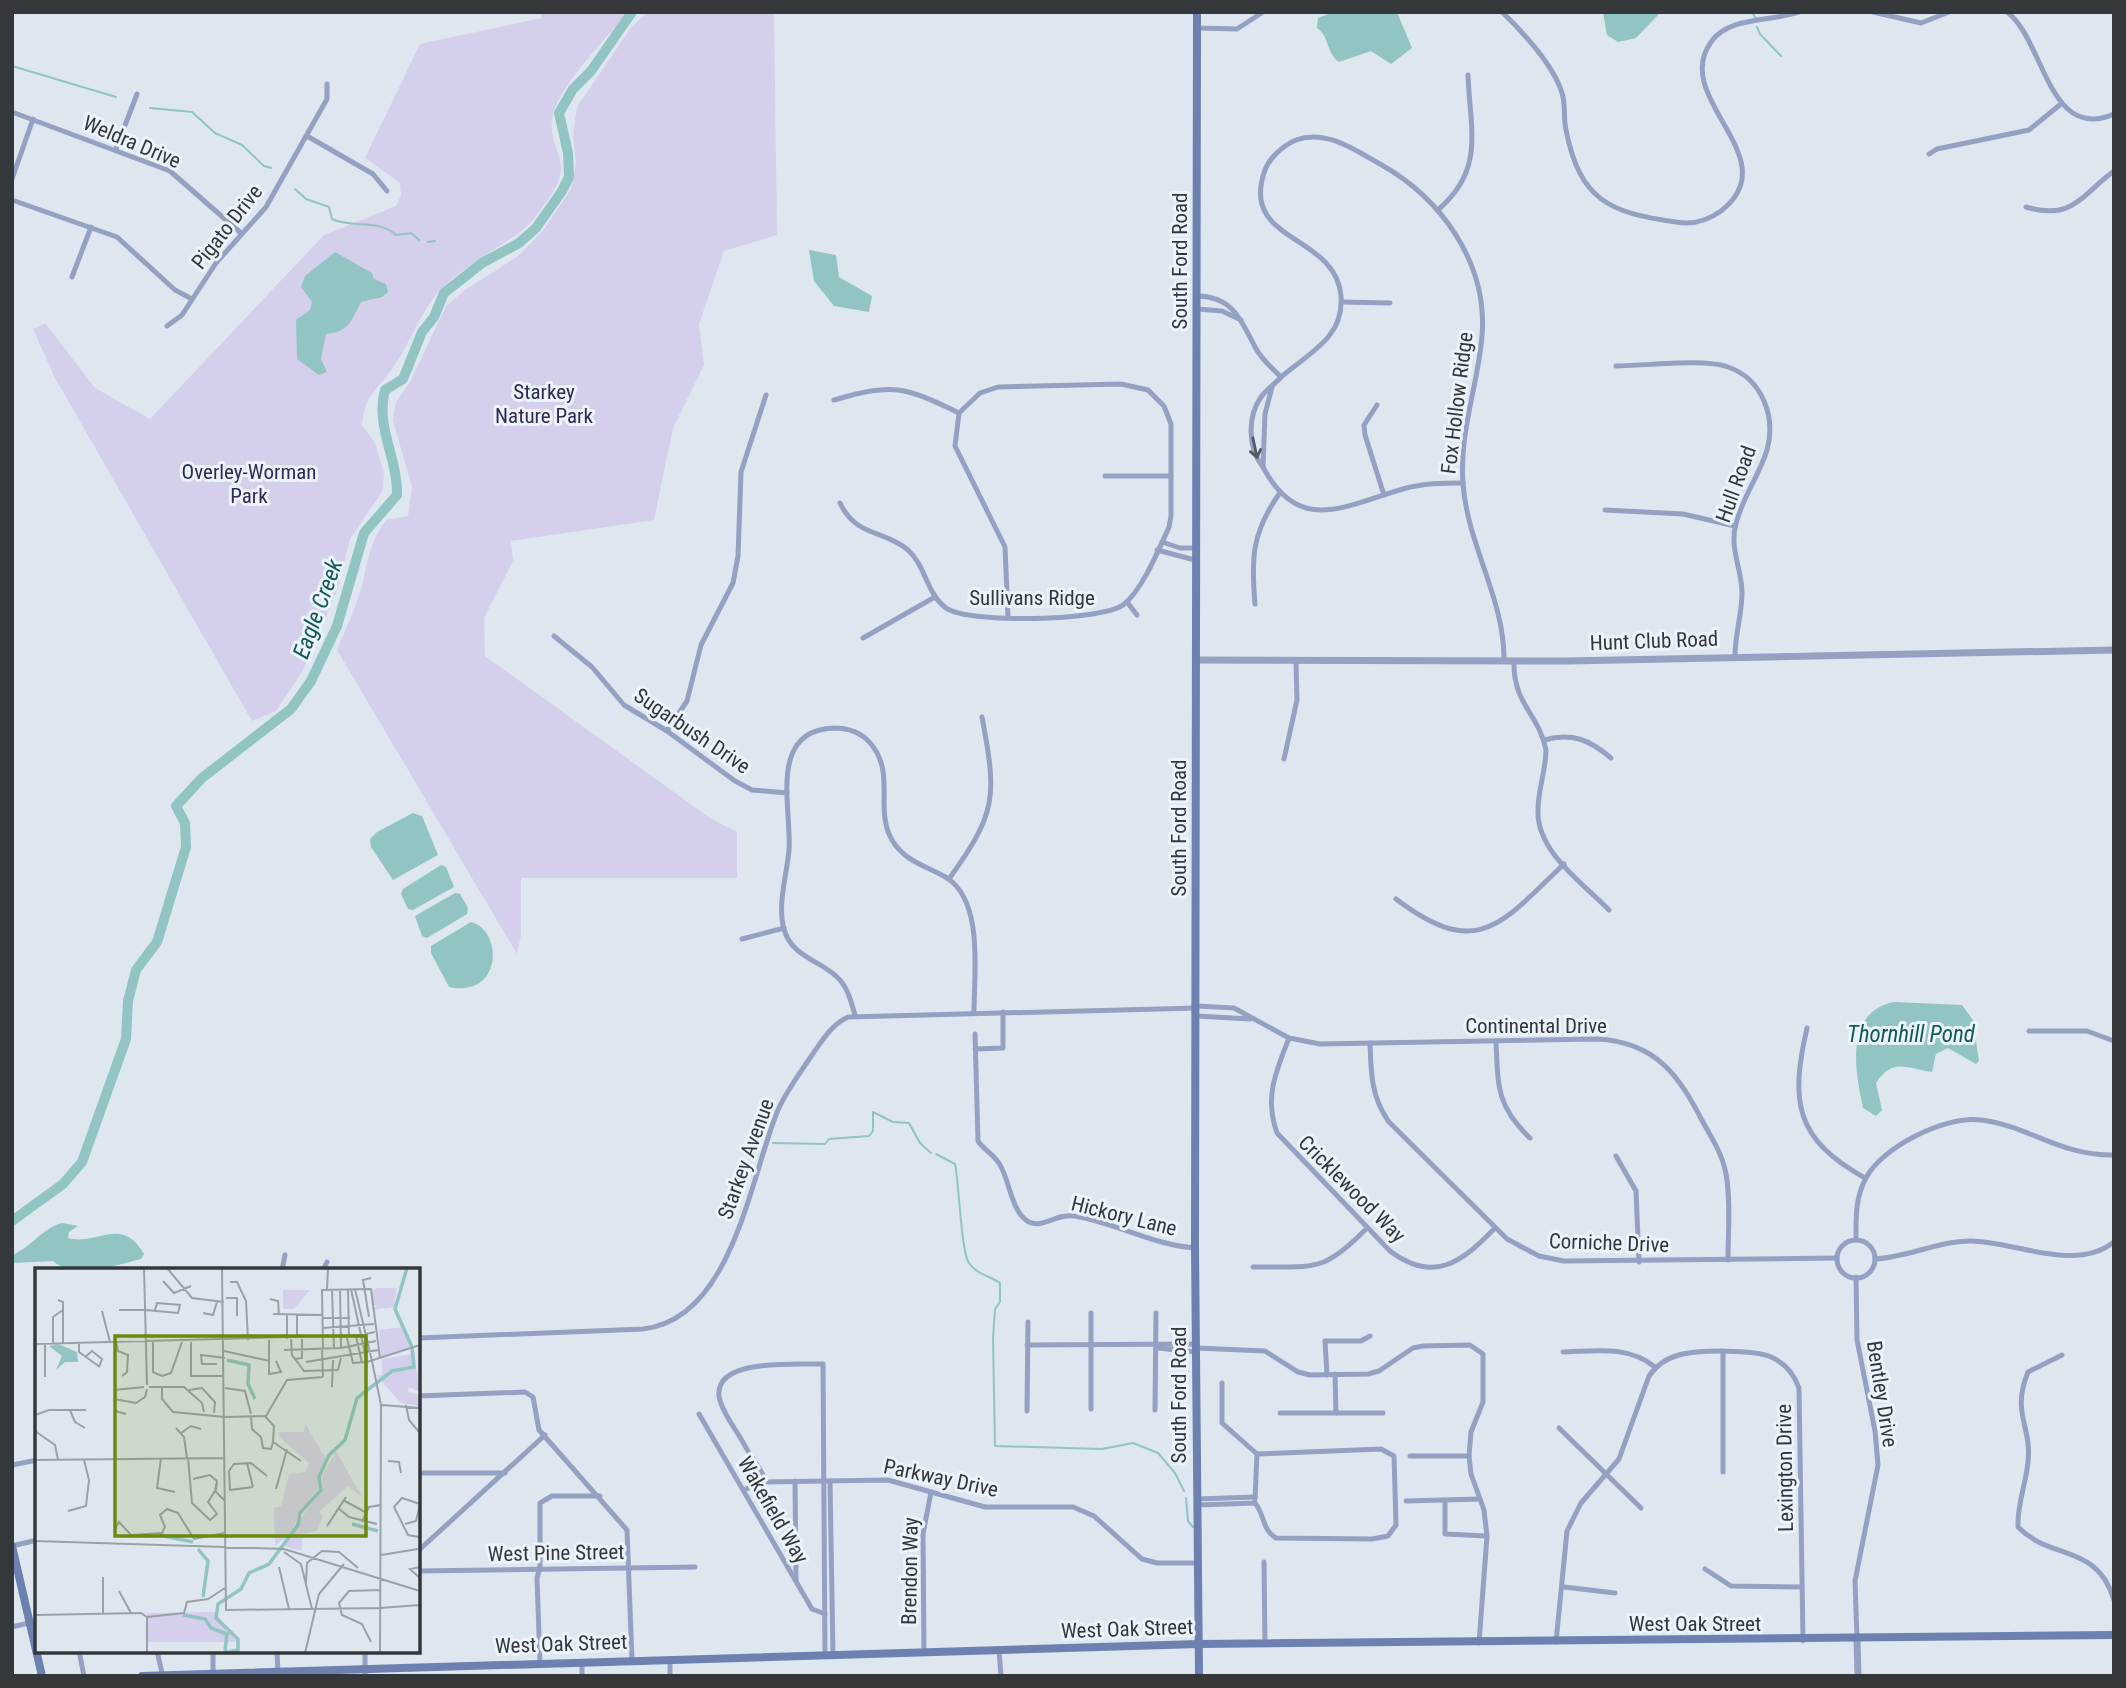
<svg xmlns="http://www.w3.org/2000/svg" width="2126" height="1688" font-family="'Roboto Condensed',sans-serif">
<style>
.green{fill:#d4d0eb}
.water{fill:#92c4c4}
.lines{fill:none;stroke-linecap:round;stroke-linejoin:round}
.stream{stroke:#92c4c4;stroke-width:2}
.river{stroke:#92c4c4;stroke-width:10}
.minor{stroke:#94a1c2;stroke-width:5}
.tertiary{stroke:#94a1c2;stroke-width:7}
.secondary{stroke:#6d80af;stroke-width:8}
.oneway{stroke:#525864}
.labels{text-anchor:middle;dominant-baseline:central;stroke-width:6;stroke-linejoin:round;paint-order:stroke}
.street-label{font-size:21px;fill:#35383b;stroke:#ebf4fc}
.park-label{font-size:21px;fill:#332858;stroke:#ebf4fc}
.water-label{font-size:23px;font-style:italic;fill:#13595a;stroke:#ebf4fc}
.inset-river{fill:none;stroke:#92c4c4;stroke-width:3.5}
.inset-road{fill:none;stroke:#9aa1a7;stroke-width:2}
.view{fill:#698a0d;fill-opacity:0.15;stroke:#698a0d;stroke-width:3.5}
.inset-edge{fill:none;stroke:#35383b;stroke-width:3.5}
</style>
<rect width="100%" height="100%" fill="#dee7ef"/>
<g class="green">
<path d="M541,12H628C607,39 555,88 552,121C549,149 573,161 553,192C544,205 532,224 519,233C494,251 468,264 445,285C422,307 412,340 394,366C377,392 365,392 362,425L375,443L384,473L383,490L350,539L337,591L302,672L276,711L252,721L55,378L33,329L45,323L95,388L150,419L324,235L396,206L401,195L400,183L365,158L420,44L541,18Z"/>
<path d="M648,12H774L777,235L724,251L699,324L704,365L673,428L654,520L511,541L513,561L484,618L485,656L710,818L737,832V878H521V935L517,954L337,650C346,628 357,605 363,582C368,558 371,540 386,520L408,516L412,487L393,421L396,402L410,382L446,306L465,290L518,256L542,232L571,189L576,164L573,134L577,107L632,26Z"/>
</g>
<g class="water">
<path d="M1333,12H1397L1412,48L1391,64L1371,51L1339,62C1326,53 1330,37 1317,28L1318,18Z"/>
<polygon points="1603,12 1659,12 1659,14 1636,38 1618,42 1607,35"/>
<polygon points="809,250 836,255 839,277 872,296 869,312 834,306 814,281"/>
<path d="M335,252L372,273L374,279L386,284L388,292L382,297L361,302C351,321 349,332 326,334L321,359L327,372L319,375L297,359L296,320L310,310L312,302L301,287L305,276Z"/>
<polygon points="413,813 422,816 438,855 393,880 371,847 370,839 377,832"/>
<polygon points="441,865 446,867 454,887 413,910 408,909 401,894 403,889"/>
<polygon points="455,893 460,894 468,908 467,914 427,938 422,936 415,916"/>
<path d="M471,922C503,930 503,998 449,987L431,953V946Z"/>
<path d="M1894,1002L1962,1005L1973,1020L1979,1061L1976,1064L1948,1048L1936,1054L1932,1072C1907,1069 1893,1057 1876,1083L1882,1110L1876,1116L1863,1108C1855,1071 1844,1012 1894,1002Z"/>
<path d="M62,1223L78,1226L69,1232L68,1238C99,1246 121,1215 144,1254L141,1259C116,1265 75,1280 53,1261L12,1263V1255C32,1247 42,1228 62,1223Z"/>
</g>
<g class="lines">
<g class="stream">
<polyline points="1752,12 1755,17"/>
<polyline points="1757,27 1760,34 1781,56"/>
<polyline points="12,66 116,97"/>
<polyline points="150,108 192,112 215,133 242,145 264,166 271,168"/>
<path d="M295,189L306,199L329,207L332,219C353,229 377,218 396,235L411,233L419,240"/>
<polyline points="428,242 435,241"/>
<polyline points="773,1143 825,1144 829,1139 869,1136 873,1131 873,1112 893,1122 909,1123 920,1143 931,1153"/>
<path d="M936,1154L955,1164C959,1182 961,1252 969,1263C976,1274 990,1276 1000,1283V1302L995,1309L993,1338L995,1446L1102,1449L1133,1443L1158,1453L1175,1473L1184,1491"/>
<polyline points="1186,1498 1188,1521 1193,1527"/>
</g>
<path class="river" d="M12,1221L63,1184L82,1162L126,1039L128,1001L136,970L157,942L186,847L185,823L176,806L202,778L291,709L311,681L337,626L364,533L397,495C398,459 375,426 385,390L403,379L422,332L434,317L444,293L482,263L519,243L536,228L562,191L569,177L568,153L559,113L573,89L591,71L632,12"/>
<g class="minor">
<path d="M1502,12C1523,32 1554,66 1562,93C1566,105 1563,117 1566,130C1580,200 1609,213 1676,222C1692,225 1707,221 1721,211C1789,158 1670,99 1711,42C1729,16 1772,22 1799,12"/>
<polyline points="1873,12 1921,23 1949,12"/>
<path d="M2007,12C2044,39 2048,143 2114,114"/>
<polyline points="1197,28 1237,29 1263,12"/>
<polyline points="12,112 170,171 242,234"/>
<polyline points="307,136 373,174 387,191"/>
<polyline points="116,149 137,94"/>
<polyline points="1929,154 1937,149 2029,130 2061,104"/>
<polyline points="12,179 33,119"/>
<polyline points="12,200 117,237 175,290 192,299"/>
<path d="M2026,207C2073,221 2081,195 2114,171"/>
<path d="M1439,209C1485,169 1470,130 1468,75"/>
<polyline points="72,277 91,227"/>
<path d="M1198,296C1233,297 1241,320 1255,347C1261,359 1272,368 1281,377C1275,384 1266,390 1261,397C1247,417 1248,449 1263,467L1265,414L1272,387"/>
<polyline points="1342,302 1390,303"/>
<polyline points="1198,309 1222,311 1241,320"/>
<polyline points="167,326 182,315 216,263 266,207 327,99 327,84"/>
<path d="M1616,366C1643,366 1705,358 1728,367C1763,379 1776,418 1767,450C1759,476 1742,498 1736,524C1729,548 1742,569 1742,593C1742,614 1735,634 1735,656"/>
<path d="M1281,377C1296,364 1316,352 1329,336C1338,325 1342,310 1341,296C1336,234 1241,243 1264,173C1268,159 1282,146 1296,140C1326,129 1355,150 1380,164C1441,198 1488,263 1482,336C1478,385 1459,433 1463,483C1467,545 1505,599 1504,661"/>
<path d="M834,400C894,383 903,386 959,413"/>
<polyline points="1377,405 1364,425 1365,435 1384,495"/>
<path d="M1263,467C1299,536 1346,505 1403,489C1423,483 1443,483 1463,483"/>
<polyline points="1105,476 1171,476"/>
<path d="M840,503C857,538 883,529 908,550C926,566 926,593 946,608C968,624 1101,621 1123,605C1142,591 1159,549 1169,527L1171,516V424L1164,406L1148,390L1121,384L998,387L980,393L959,413L955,446L1005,547L1008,617"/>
<polyline points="1605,510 1683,514 1735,526"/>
<polyline points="1162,542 1180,548 1195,548"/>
<polyline points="1157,550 1195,560"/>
<polyline points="1127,602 1137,615"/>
<path d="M1255,604C1251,558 1252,533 1279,494"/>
<polyline points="554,636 592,667 624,705 667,731 735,781 752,790 787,793"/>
<polyline points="863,638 935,597"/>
<path d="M1514,662C1513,704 1539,714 1546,750C1546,770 1538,789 1538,810C1536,851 1583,883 1609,910"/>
<polyline points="667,731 687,701 701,645 733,583 738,556 741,472 766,395"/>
<path d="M1544,740C1572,732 1590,740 1611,758"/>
<polyline points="1284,759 1297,700 1296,662"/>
<path d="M949,879C997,812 997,797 982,717"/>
<path d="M1396,899C1478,961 1501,924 1564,864"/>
<polyline points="742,939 784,928"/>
<path d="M1197,1006L1234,1008L1289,1038L1320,1044L1597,1039C1657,1042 1679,1076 1704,1124C1713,1140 1723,1156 1726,1174C1731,1201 1728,1232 1728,1260"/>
<path d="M855,1015C851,1002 848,987 837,977C819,960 791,956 784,929C777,905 787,874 789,850C792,809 767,730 834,728C848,728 862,733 871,744C896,774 874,809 892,840C905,862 927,866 947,878C984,902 974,974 974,1013"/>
<polyline points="1197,1016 1250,1019"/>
<path d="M1807,1028C1790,1102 1795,1139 1865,1178"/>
<polyline points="2029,1031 2087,1031 2114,1041"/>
<path d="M975,1034L978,1141C984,1150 995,1155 1000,1165C1010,1181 1011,1212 1029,1222C1042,1229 1057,1213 1075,1216C1116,1223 1153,1245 1195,1248"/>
<path d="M1289,1038C1276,1071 1264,1098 1277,1133L1390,1251C1434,1284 1462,1262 1494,1229"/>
<path d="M1496,1041C1498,1085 1496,1106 1530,1138"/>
<path d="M1370,1043C1371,1073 1371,1097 1389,1122L1507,1239L1539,1256L1564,1261L1837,1258"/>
<polyline points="975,1049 1003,1048 1003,1012"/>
<polyline points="1616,1156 1636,1191 1639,1262"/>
<path d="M1856,1240C1856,1218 1855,1198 1866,1178C1882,1147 1946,1115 1981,1120C2029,1126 2060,1156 2114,1155"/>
<circle cx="1856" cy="1259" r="19"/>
<path d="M1875,1259C1908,1257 1939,1241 1971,1241C2013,1241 2075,1273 2114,1242"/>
<path d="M1253,1267C1315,1266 1322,1274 1367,1228"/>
<polyline points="282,1270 285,1255"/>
<polyline points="323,1270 327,1262"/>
<polyline points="1856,1277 1857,1340 1875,1431 1878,1465 1855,1581 1857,1639"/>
<path d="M418,1338L643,1329C733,1319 750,1177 778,1110C787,1090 800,1073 812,1055C822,1041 831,1025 848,1017L1197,1008"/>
<polyline points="1027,1345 1196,1344"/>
<polyline points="1158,1348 1196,1352"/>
<polyline points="1196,1348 1265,1351 1298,1372 1310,1375 1368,1374 1379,1371 1413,1348 1423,1346 1470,1345 1483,1354 1483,1402 1471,1432 1469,1456 1471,1474 1484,1510 1487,1536 1479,1643"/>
<path d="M1563,1352C1596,1351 1628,1345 1655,1367"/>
<polyline points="1723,1353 1723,1472"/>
<path d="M2062,1355L2028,1372C2011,1414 2032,1425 2028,1462C2026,1484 2017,1504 2018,1527C2051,1561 2097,1543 2114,1600"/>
<polyline points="1335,1374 1336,1413"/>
<polyline points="1327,1375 1325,1341 1361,1341 1370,1336"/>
<polyline points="1222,1383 1222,1423 1257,1454"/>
<polyline points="418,1396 525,1392 533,1397 539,1430 627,1530 632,1660"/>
<polyline points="1091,1409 1091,1313"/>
<polyline points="1155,1410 1156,1313"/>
<polyline points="1027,1411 1028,1322"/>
<polyline points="1280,1413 1383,1413"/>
<polyline points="699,1414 812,1609 825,1614"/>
<polyline points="1559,1428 1641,1508"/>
<polyline points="1410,1456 1469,1456"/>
<polyline points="12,1465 37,1460"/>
<polyline points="418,1473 505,1473"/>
<polyline points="795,1481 796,1581"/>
<polyline points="830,1481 833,1655"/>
<path d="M766,1482C761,1467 751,1458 744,1444C737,1431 721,1411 719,1396C715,1357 799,1365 823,1364L825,1655"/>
<polyline points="743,1490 765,1482 888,1480 985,1507 1073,1507 1094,1516 1142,1559 1157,1563 1199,1563"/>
<polyline points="1197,1499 1255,1497"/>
<polyline points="1255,1499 1257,1454"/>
<polyline points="1406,1501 1480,1499"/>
<polyline points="1445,1501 1445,1534 1487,1536"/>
<path d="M1255,1503C1265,1515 1262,1530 1276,1538L1372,1539L1388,1536L1396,1525L1394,1456L1381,1449L1257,1454"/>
<polyline points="1197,1505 1255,1503"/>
<polyline points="12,1546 37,1540"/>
<polyline points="418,1551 545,1435"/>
<polyline points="1264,1562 1265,1644"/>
<polyline points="1705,1569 1731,1586 1802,1587"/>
<polyline points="418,1571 695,1567"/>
<polyline points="1564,1587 1615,1593"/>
<polyline points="12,1627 37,1621"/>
<path d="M1556,1642L1567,1531L1581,1503L1619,1459L1649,1376C1656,1366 1667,1358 1679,1355C1698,1350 1754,1349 1771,1357C1785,1363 1794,1374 1799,1388L1803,1641"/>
<polyline points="999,1650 1001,1676"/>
<polyline points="79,1651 84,1676"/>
<polyline points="157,1651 162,1673"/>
<polyline points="277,1651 278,1673"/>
<polyline points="365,1651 365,1676"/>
<polyline points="924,1652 923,1534 931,1492"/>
<polyline points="540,1663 537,1578 540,1567 540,1503 552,1496 600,1496"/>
<polyline points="213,1676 213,1651"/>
<polyline points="582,1676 582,1662"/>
<polyline points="670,1676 670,1659"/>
</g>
<g class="tertiary">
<polyline points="1196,660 1568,661 2114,650"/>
<polyline points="1857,1639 1858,1676"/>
</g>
<g class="secondary">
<polyline points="1197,12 1195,1248 1199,1676"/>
<polyline points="12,1546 42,1676"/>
<polyline points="142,1676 1199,1644 2114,1635"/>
</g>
</g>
<defs><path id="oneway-shaft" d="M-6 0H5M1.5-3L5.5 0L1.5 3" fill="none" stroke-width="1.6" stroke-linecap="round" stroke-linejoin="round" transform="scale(1.75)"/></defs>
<use class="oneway" href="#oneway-shaft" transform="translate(1255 448) rotate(78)"/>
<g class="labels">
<g class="street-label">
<text transform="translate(132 142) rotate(23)">Weldra Drive</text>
<text transform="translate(227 227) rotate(-52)">Pigato Drive</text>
<text transform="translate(1180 261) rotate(-90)">South Ford Road</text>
<text transform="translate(1457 403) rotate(-83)">Fox Hollow Ridge</text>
<text transform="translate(1736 484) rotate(-70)">Hull Road</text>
<text x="1032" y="598">Sullivans Ridge</text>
<text transform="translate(1654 641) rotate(-2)">Hunt Club Road</text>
<text transform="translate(692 731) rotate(34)">Sugarbush Drive</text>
<text transform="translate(1179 828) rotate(-90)">South Ford Road</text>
<text x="1536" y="1026">Continental Drive</text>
<text transform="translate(746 1159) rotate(-70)">Starkey Avenue</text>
<text transform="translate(1352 1189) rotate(45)">Cricklewood Way</text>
<text transform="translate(1124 1216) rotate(14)">Hickory Lane</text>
<text transform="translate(1609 1243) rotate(2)">Corniche Drive</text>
<text transform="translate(1882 1394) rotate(81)">Bentley Drive</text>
<text transform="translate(1179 1395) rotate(-90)">South Ford Road</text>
<text transform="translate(1785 1468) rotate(-91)">Lexington Drive</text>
<text transform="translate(941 1478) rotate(12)">Parkway Drive</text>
<text transform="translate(773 1510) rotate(60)">Wakefield Way</text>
<text transform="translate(556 1553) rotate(-1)">West Pine Street</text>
<text transform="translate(910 1571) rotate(-89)">Brendon Way</text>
<text x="1695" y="1624">West Oak Street</text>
<text transform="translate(1127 1629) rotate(-2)">West Oak Street</text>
<text transform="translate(561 1644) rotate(-2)">West Oak Street</text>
</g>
<g class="park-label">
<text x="544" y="392">Starkey<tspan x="544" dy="24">Nature Park</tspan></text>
<text x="249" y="472">Overley-Worman<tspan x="249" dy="24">Park</tspan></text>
</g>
<g class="water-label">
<text transform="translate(318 609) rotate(-70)">Eagle Creek</text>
<text x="1911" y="1034">Thornhill Pond</text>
</g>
</g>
<g transform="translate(35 1268)">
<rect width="385" height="385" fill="#dee7ef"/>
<path d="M342,20H362L359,39L337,42L342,38L336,36V24ZM248,22H275L259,41H248ZM367,59L377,80L346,90L344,62ZM379,86L385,124L374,119L373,124L385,127V138L366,135L341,107H347V91ZM270,155L291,191L283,208L284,220L264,245L256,265L240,278L239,240L246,238L254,206L270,204L274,195L244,169V164H269ZM301,183L327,229L313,218L284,244L288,249L281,263L267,266V283L246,277L288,220L286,210ZM180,344L204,374H112V345Z" fill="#d4d0eb"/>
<path d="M23,76L42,84L43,94H30L21,102L27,88L14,78Z" fill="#92c4c4"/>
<path class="inset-river" d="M192,92L214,97L213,116L220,131M317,256L343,263M124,267L158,274M163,281L173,293L168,329M148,347L170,351L176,360L192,366L190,383M189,385L203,382V371L181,350L183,336L206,321L214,305L234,296L263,257L265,245L286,222L284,209L294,187L310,172L322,130L357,103L379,99L377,79L360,41L372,0"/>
<path class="inset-road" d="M109,0L112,117M132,0L157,30L189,34M187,0L191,342L345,340M234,0H284M128,13L139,25L156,18M195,14H202L211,33L213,72M313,21L314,69M316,21L326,67L340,64M320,21L337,93M292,22L293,0M297,22L299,81M305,22L306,80M191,30H202V48M235,31L243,33L244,47M23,32L28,34V75M84,42H111M111,42L143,45L145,37L122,35L120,42M67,43L75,74M168,45L178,47L182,34M238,46L288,47M334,49L328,12L336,10M288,50H315M288,60L339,56M321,68L327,95M262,70V46M312,70L318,95L332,94M252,71V46M256,71L257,87L269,103L303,102L306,90M234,72V106L246,104L241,93M81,74L83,83L93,87L92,104L87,108M118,74V104L127,108M156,74V108H188M44,75V84L65,99M0,76L326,67L332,94L385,77M10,76V109M18,76V49L28,42M249,82L306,80L341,73M287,82L288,109M288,82L287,22L336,21L345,90M189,83L235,93M50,89L57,83L67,91L64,99M260,91L267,90V71M337,93L346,137L345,385M271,94L343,82M182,96H167L166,87L190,90M127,108L136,105L147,74M114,119H149L167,135L169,144M127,119V131L138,144L190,149M297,119L298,92M190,120L210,123L216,146M154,122L167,120L180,134L179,145M79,131L101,135L110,129L112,121M347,137L385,140M371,137L374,152L385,165M35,142L40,154L50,160M91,146L80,143V122L109,119M0,147L14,142H51M216,148L217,161L226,169L228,180L236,181L238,174M230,148L239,158L238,174M190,149L231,148L252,112L288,109M141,160L149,169L152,190M0,163L20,177L23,192M146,165L156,158L166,161M238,174L266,193M126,190L122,220L140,224M153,190L157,235L175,252L182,246L173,234L180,223M0,192L190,190M353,193L364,194L366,205M212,195L218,219M194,203L199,196L216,195L232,208M194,203L195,222L218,219M158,211L175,207L182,213M241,221L252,181M181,222L182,213L180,223L190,233M308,232L330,244M303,240L314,249L342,256M33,243L51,238L54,212L49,192M327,254L334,239L346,237M370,256L381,253L385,237M292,258L311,229M79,262L84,254L96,267L127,265L130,259L125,247L132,241L143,245L159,271L190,265M385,264V290M384,269L373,267L359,239L367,230L385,236M0,273L249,281L385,323M249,284L266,296L277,341M346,287L383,281M244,299L254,341M385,299L375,301L385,310M271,315L272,295L287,283L304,284L323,300M84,323L96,345M345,340L385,337M68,346V309M0,347L106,345L112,349L149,345L152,334L173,331L190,320M112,349V385M336,374L327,356L307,347L304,335L314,323L345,322M270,385L284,326L309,296"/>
<path class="view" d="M80,68H331V268H80Z"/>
<rect width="385" height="385" class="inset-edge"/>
</g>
<rect width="2126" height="1688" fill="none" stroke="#35383b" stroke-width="28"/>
</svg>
